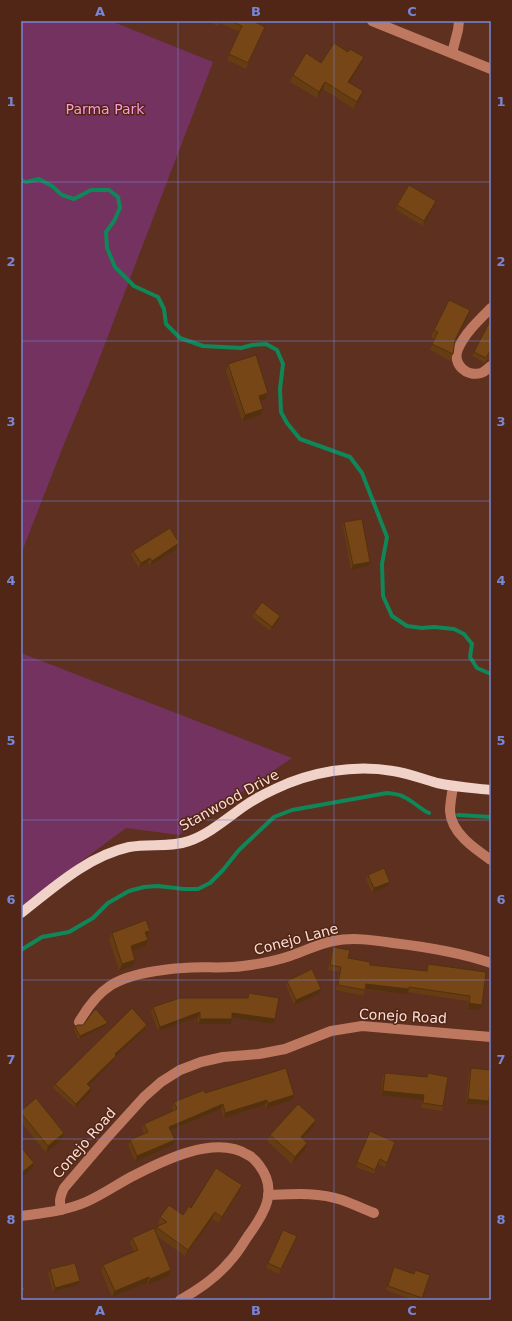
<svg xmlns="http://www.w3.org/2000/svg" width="512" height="1321" font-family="'DejaVu Sans',sans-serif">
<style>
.green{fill:#733260}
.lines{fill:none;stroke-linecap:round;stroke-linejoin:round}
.stream{stroke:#0f8759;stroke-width:4}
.minor{stroke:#be7860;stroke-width:10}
.major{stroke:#f0d2c8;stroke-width:10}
.wall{fill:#663c13}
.shaded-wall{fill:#53310f}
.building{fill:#774616;stroke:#53310f}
.grid{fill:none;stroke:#7687d6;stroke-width:1;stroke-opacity:0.55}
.labels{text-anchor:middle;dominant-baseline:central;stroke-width:3;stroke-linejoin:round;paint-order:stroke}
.park-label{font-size:14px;fill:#fc98db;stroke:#522616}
.street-label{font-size:14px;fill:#fbddd3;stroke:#522616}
.neatline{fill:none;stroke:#7687d6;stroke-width:1.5}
.grid-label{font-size:13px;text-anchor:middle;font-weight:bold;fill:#7687d6}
</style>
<rect width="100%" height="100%" fill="#5e3020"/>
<g class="green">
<polygon points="21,21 111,21 213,62 93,375 64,444 21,554"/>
<polygon points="21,653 292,758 179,835 126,828 28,901 21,908"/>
</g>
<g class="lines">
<g class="stream">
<polyline points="21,180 26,182 39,179 52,186 62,195 74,199 91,190 109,190 118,197 120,208 114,221 106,232 107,248 115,267 134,286 158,297 164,309 166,324 180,338 203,346 241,348 252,345 266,344 277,350 283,364 280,389 281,412 287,423 300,439 350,457 362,473 387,537 382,564 383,596 392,616 407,626 422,628 434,627 454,629 464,634 472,644 470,657 477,668 491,674"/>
<polyline points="458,815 491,817"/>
<path d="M21,950L42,937L69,932L93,918L108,903L129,891L144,887L158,886L184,889H198L210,883L223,870L239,850L274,817L292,810L387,793C393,794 399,794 404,797C413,801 420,809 429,813"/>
</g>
<g class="minor">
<polyline points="372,21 491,69"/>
<polyline points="452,53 458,30 459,21"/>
<path d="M491,308C479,320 465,333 458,349C452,364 466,377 481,373C485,372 488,368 491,366"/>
<path d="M453,786C452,794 450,803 450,811C451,833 475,849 491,860"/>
<path d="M79,1022C99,987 117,977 156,971C165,970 174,968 183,968C203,966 223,969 243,966C259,964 275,961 290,956C305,951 318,944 333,941C353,937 373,940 393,943C427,947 459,952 491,963"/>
<path d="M268,1195C293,1194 318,1192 342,1200C353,1204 364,1209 374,1213"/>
<path d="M61,1210C59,1201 60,1196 64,1188L105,1140L144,1097L161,1082L180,1070L201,1062L223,1057L259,1054L285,1049L331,1031L362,1026L491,1037"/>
<path d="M21,1216C43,1213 65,1211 86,1202C102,1195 116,1185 131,1177C162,1161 215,1134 248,1155C253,1157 256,1161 259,1165C279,1191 264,1214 248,1236C242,1245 237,1254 230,1261C217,1277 198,1290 180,1300"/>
</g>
<path class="major" d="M21,913C53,888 88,856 129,847C149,843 171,848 189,841C209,834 226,819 243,807C253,800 264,794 275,789C310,772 354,764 393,771C408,773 422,779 437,783C455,787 473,788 491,790"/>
</g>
<g class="wall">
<polygon points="208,21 253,21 253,22 262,33 246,69 227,60 240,32 220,23 217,26"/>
<polygon points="321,63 361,64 350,83 363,91 361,98 354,109 323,89 317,98 290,82 293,75"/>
<polygon points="397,205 434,206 423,226 396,210"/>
<polygon points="470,310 468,317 454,342 453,354 450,361 430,350 435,339 431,337 434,330"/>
<polygon points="491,351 485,363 472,356 474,352"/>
<polygon points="228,364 268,393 266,399 260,401 260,416 242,421 226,371"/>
<polygon points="344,522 368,566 351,570 343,527"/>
<polygon points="178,548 150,566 148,562 139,568 131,555 133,551"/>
<polygon points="254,613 279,620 270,631 252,617"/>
<polygon points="368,875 388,886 372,893 366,879"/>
<polygon points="150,931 147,937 148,940 146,946 133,951 135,960 133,966 119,971 109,939 112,933"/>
<polygon points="333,947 348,958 370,965 426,971 428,964 482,1005 480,1010 467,1009 468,1001 407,992 407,994 365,990 363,996 336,990 339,972 328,970 331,952"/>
<polygon points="287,981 319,994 294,1005 286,985"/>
<polygon points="249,993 275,1019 273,1024 232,1017 231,1024 198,1024 198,1017 158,1031 151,1012 153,1007 247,998"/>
<polygon points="108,1023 107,1025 79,1039 74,1029 75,1027"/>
<polygon points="147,1025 145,1029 115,1057 114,1060 88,1085 90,1093 75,1108 53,1088 55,1084"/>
<polygon points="471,1068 489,1101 487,1105 466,1104 469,1073"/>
<polygon points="385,1073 426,1077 428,1073 443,1106 442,1111 421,1108 423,1100 381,1095 383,1077"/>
<polygon points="205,1093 294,1095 292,1100 266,1109 265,1105 224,1118 221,1109 171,1131 173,1145 135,1162 128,1145 130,1140 144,1134 142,1129 144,1124 173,1111 172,1108 174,1102"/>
<polygon points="21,1111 64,1133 62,1140 46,1153 21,1122"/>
<polygon points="316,1120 313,1127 303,1139 305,1150 292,1164 267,1141 270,1135"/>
<polygon points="370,1131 395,1142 385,1167 378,1164 374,1174 356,1167"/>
<polygon points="239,1191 219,1223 212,1219 185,1256 157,1236 171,1270 169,1276 147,1285 147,1283 112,1297 101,1271 103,1265 134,1252 130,1243 132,1238 155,1231 156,1227 160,1225 158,1224 160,1217 183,1215 191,1208"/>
<polygon points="297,1236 279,1274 266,1268 268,1263"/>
<polygon points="394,1267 414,1274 430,1275 421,1300 413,1300 386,1290"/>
<polygon points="50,1269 78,1285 53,1292 48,1274"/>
</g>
<g class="shaded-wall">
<polygon points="364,57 361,64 346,89 348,82"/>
<polygon points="325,82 323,89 317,98 319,92"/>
<polygon points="363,91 361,98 354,109 357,102"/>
<polygon points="436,201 434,206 423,226 424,221"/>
<polygon points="470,310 468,317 452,346"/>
<polygon points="268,393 266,399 256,402 259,396"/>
<polygon points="263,409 260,416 242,421 245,415"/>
<polygon points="179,543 178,548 150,566 152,561"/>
<polygon points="150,558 148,562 139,568 141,563"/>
<polygon points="370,562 368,566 351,570 353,565"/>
<polygon points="280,616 279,620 270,631 272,627"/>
<polygon points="390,882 388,886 372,893 374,888"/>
<polygon points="150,931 147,937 145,932"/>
<polygon points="148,940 146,946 128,953 131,946"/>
<polygon points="135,960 133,966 119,971 122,964"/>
<polygon points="366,984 409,989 407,994 364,989"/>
<polygon points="321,989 319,994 294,1005 296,1000"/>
<polygon points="469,1003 482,1005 480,1010 467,1009"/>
<polygon points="200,1012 198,1017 158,1031 160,1027"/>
<polygon points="232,1013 275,1019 273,1024 231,1017"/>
<polygon points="200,1019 232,1019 231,1024 198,1024"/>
<polygon points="108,1023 107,1025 79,1039 80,1036"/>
<polygon points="147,1025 145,1029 115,1057 114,1060 85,1089 87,1084 115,1054"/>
<polygon points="91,1088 90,1093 75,1108 76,1104"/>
<polygon points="383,1091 424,1095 423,1100 381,1095"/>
<polygon points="294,1095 292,1100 266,1109 268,1103"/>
<polygon points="468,1099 489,1101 487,1105 466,1104"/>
<polygon points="267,1100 265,1105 224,1118 225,1113"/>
<polygon points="223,1104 221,1109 167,1132 169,1127"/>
<polygon points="316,1120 313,1127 298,1144 301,1137"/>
<polygon points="64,1133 62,1140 46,1153 48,1146"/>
<polygon points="175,1140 173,1145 135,1162 137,1156"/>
<polygon points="307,1143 305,1150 292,1164 295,1157"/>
<polygon points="34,1163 31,1170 21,1178 21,1173"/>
<polygon points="24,1185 21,1191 21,1192 21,1187"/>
<polygon points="242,1185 239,1191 219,1223 222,1217"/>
<polygon points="215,1212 212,1219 185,1256 188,1250"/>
<polygon points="297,1236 295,1241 279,1274 281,1269"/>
<polygon points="171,1270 169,1276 147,1285 150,1279"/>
<polygon points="149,1277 147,1283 112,1297 115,1291"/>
<polygon points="80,1281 78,1285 53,1292 55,1288"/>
</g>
<g class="building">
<polygon points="231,21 253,21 265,27 248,63 229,54 242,26"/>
<polygon points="334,43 348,52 350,49 364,57 348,82 363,91 357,102 325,82 319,92 293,75 306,53 321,63"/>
<polygon points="409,185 436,201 424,221 397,205"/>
<polygon points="449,300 470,310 455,340 453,354 432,344 438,332 434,330"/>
<polygon points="489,323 491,324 491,349 486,358 474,352"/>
<polygon points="256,355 268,393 259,396 263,409 245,415 228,364"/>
<polygon points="362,519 370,562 353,565 344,522"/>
<polygon points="170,528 179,543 152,561 150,558 141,563 133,551"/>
<polygon points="262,602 280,616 272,627 254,613"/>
<polygon points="384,868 390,882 374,888 368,875"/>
<polygon points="146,920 150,931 145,932 148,940 131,946 135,960 122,964 112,933"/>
<polygon points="333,947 350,950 348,958 370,962 370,965 427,971 428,964 486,972 482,1005 469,1003 470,996 409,987 409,989 366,984 365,990 338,985 341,967 330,965"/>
<polygon points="312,969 321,989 296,1000 287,981"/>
<polygon points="249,993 279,998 275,1019 232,1013 232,1019 200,1019 200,1012 160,1027 153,1007 180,998 248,998"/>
<polygon points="132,1008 147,1025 115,1054 116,1056 87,1084 91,1088 76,1104 55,1084"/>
<polygon points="96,1009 108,1023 80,1036 75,1027 77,1025 83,1025 92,1013"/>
<polygon points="286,1068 294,1095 268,1103 267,1100 225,1113 223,1104 169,1127 175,1140 137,1156 130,1140 148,1132 144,1124 177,1109 174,1102 204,1090 205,1093"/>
<polygon points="471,1068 491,1070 489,1101 468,1099"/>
<polygon points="385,1073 427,1077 428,1073 448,1077 443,1106 423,1103 424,1095 383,1091"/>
<polygon points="36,1098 64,1133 48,1146 21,1113 21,1111"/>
<polygon points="298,1104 316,1120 301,1137 307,1143 295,1157 270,1135"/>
<polygon points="370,1131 395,1142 387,1163 380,1159 375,1170 357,1162"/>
<polygon points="21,1147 34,1163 21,1173"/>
<polygon points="216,1168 242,1185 222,1217 215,1212 188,1250 156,1227 167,1222 160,1217 169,1205 183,1215 189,1206 191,1208"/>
<polygon points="21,1181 24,1185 21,1187"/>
<polygon points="154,1228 171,1270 150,1279 149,1277 115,1291 103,1265 138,1250 132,1238"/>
<polygon points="283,1230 297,1236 281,1269 268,1263"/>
<polygon points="75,1263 80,1281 55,1288 50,1269"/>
<polygon points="394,1267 414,1274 415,1270 430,1275 422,1298 388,1286"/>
<polygon points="21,1285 25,1288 21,1295"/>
</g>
<path class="grid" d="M178,21V1300M334,21V1300M21,182H491M21,341H491M21,501H491M21,660H491M21,820H491M21,980H491M21,1139H491"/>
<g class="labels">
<g class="park-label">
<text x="105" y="109">Parma Park</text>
</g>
<g class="street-label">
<text transform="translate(229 800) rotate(-29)">Stanwood Drive</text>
<text transform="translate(296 939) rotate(-15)">Conejo Lane</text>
<text transform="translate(403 1016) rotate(3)">Conejo Road</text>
<text transform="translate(84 1143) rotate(-49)">Conejo Road</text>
</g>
</g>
<rect width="512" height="1321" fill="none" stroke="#522616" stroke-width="44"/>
<rect x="22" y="22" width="468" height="1277" class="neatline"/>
<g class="grid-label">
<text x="100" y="16">A</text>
<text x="256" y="16">B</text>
<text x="412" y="16">C</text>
<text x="11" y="106">1</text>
<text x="501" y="106">1</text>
<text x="11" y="266">2</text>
<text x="501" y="266">2</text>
<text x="11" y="426">3</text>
<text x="501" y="426">3</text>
<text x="11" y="585">4</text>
<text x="501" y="585">4</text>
<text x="11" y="745">5</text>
<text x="501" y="745">5</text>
<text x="11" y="904">6</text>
<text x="501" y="904">6</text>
<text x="11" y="1064">7</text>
<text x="501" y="1064">7</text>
<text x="11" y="1224">8</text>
<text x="501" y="1224">8</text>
<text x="100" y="1315">A</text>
<text x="256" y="1315">B</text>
<text x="412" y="1315">C</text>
</g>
</svg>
